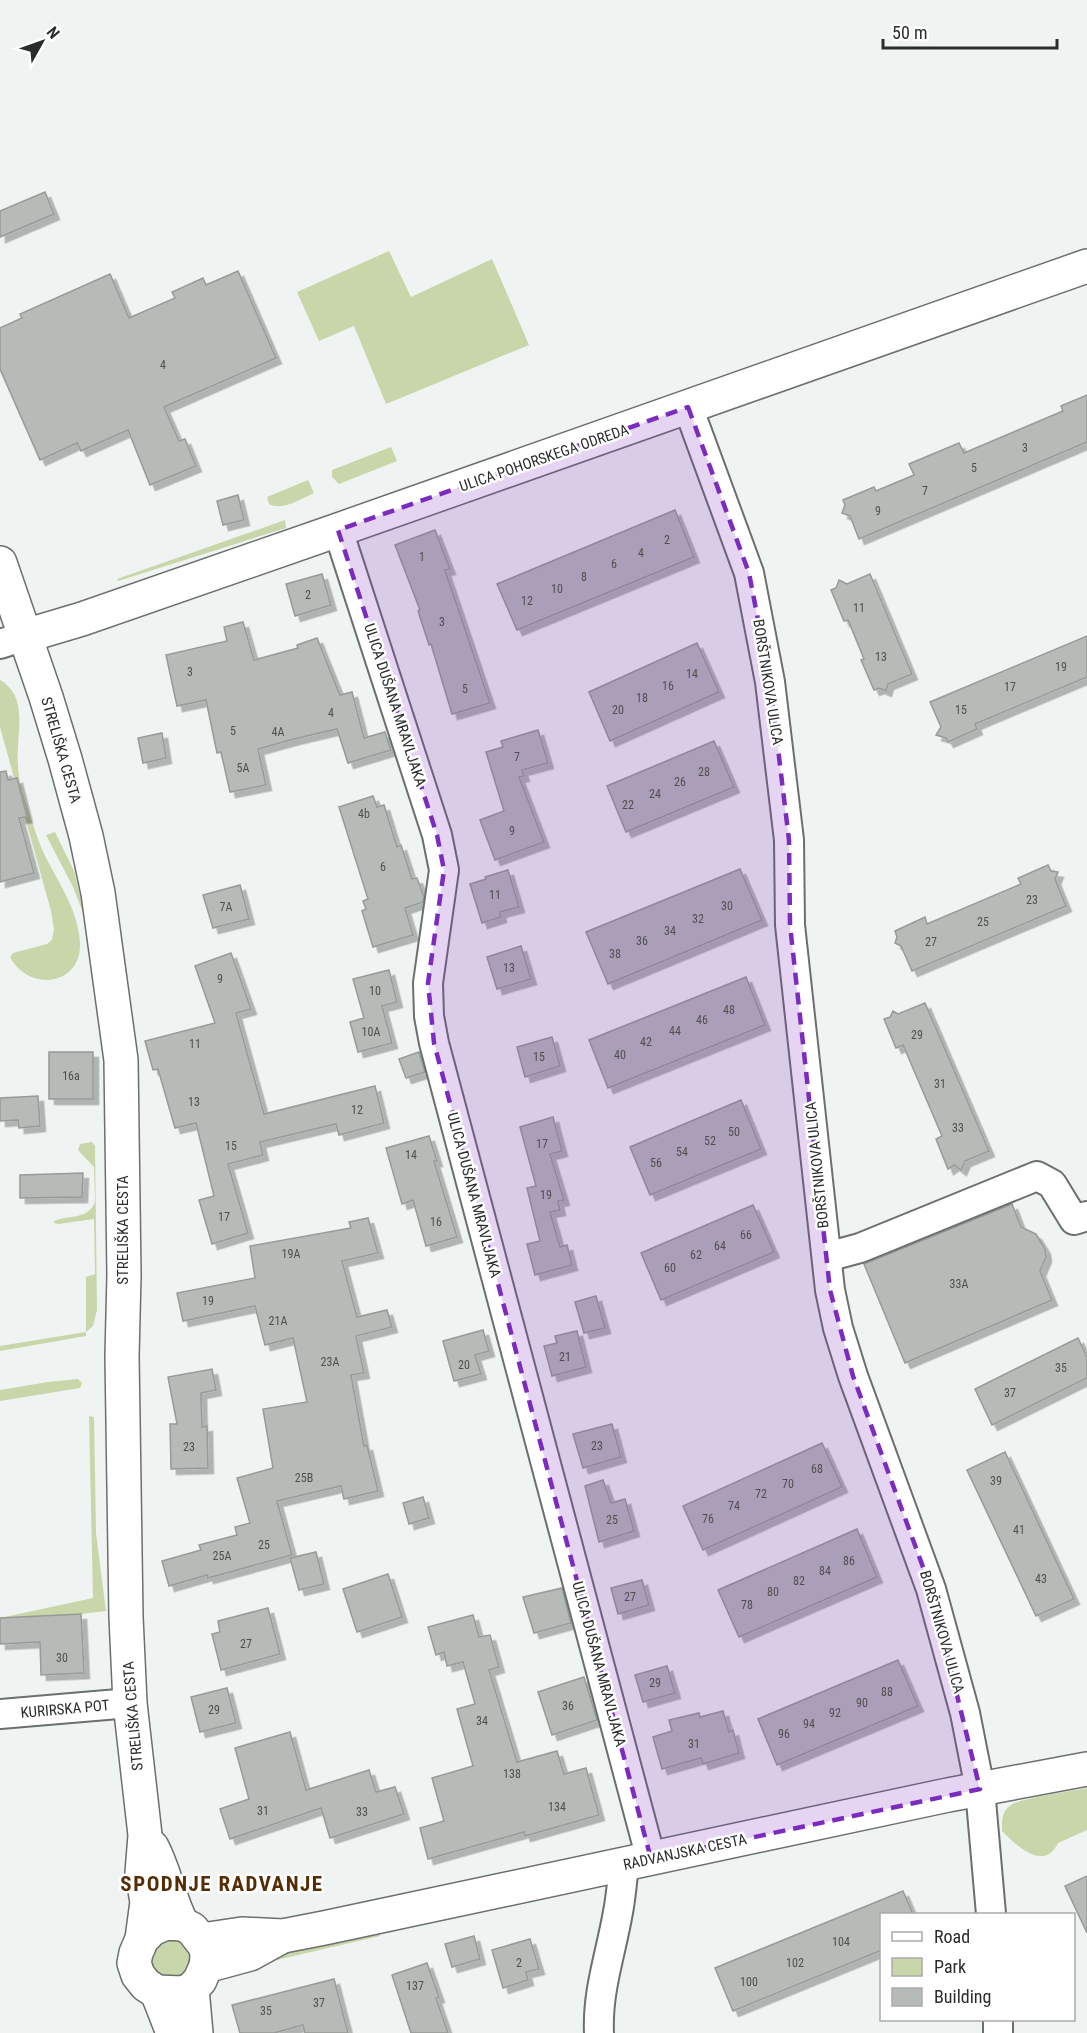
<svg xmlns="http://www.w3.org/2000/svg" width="1087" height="2033" font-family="'Roboto Condensed',sans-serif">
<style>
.green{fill:#c8d6a9}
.building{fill:#b7bbb7;stroke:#979b97;stroke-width:1.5;filter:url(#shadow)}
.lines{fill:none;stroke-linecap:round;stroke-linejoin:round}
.minor-casing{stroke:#6b6f6d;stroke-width:32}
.tertiary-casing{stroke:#6b6f6d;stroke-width:36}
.minor{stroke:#fff;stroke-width:28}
.tertiary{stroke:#fff;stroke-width:33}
.marked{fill:#7b2cbf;fill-opacity:0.2;stroke:#7b2cbf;stroke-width:4.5;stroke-dasharray:12 8;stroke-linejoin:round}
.labels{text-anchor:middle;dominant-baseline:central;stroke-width:5;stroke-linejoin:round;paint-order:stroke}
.number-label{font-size:12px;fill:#4e504f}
.street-label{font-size:15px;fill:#2b2d2c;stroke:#fff}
.district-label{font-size:21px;font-weight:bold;letter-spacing:1.5px;fill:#562c03;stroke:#fff}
</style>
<defs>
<filter id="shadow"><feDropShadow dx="5.5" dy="5.5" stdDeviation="0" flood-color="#0004"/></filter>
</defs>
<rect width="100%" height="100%" fill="#eff4f2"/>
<g class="green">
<polygon points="389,251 411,297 492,259 529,345 386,404 354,326 319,341 297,292"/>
<polygon points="391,447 397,461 339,484 332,477 332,470"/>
<path d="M308,480L314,493C301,499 283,511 269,504L267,497Z"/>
<polygon points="285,520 286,528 118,581 117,579"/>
<path d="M0,680C25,695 19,721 18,746C17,761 18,776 22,791C28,810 34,829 41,847C55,879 79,908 80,944C81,985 29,993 10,957L13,953L47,944L52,940L54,929L51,911L0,727Z"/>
<polygon points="55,832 74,871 86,920 73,887 46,835"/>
<path d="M92,1142L95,1146L97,1310L93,1326L86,1332V1336L0,1351V1346L86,1332V1277L95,1274L94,1219L58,1224L54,1223V1221C69,1215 88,1220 95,1202L94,1167L78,1150L80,1144Z"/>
<polygon points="78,1379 82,1383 80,1388 0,1401 0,1390 48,1382"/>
<polygon points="89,1416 94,1417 96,1533 106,1611 81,1614 0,1618 93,1598"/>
<path d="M1087,1788V1830L1058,1843C1044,1872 1017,1846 1002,1831C1002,1821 1001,1812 1011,1805C1021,1798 1072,1791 1087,1788Z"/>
<polygon points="377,1929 380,1936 268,1962 276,1952"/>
<circle cx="171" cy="1959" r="20"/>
</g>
<g class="building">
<polygon points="45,192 54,214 0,237 0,211"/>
<polygon points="238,271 276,358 164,407 179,441 185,439 196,466 150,485 128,430 81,451 77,443 40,460 0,369 0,328 22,318 20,314 110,274 129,318 175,298 172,292 203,278 206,285"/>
<polygon points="1087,395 1087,442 859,539 850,516 842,513 845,505 843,500 874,487 876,491 914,475 909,464 959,443 964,453 1063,411 1061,406"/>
<polygon points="238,495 244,520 223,525 217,501"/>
<polygon points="675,510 694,557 517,630 497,584"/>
<polygon points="435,530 450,569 445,570 490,703 452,714 431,644 429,645 418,611 420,610 395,545"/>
<polygon points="322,574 331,605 295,616 286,584"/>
<polygon points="870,574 912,674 888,684 886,691 879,688 874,690 861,660 864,659 848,620 844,621 831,590 836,588 839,580 847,584"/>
<polygon points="243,622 254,660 298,648 297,645 317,638 340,695 352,692 364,738 385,732 391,750 348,763 337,729 294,739 258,749 266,785 230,792 221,752 217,753 206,700 177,706 166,655 227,641 224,627"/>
<polygon points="1087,636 1087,677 975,724 977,729 948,742 946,738 936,735 941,727 930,702"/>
<polygon points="697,643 719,692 610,741 589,692"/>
<polygon points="538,730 548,763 522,770 524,776 519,777 544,842 495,860 480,820 504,811 486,752 503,747 501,741"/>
<polygon points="162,733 166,758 143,763 138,738"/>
<polygon points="714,741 734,787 626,832 607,786"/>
<polygon points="6,771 8,780 17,778 27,817 19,818 34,873 0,882 0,772"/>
<polygon points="373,796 377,807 384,805 397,847 401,845 412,879 417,878 424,897 423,902 405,908 413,935 373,947 362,911 366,909 363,901 368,899 339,807"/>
<polygon points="1048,865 1051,871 1058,872 1055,879 1066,906 912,971 901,946 895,943 897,937 895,931 925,917 927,924 1021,884 1018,878"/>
<polygon points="740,869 762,920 608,984 586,932"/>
<polygon points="508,870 519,907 500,912 501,917 482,923 470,884 486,879 485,877"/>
<polygon points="240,885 249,919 213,928 203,895"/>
<polygon points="521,946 531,979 497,989 487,957"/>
<polygon points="231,953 251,1009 236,1013 264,1114 375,1086 384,1123 339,1135 336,1124 260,1142 263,1155 228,1164 248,1233 212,1244 199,1200 214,1196 196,1123 175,1128 158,1069 153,1070 145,1041 215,1023 195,966"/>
<polygon points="389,970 397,1002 382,1006 392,1043 358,1052 350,1022 364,1018 353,979"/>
<polygon points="746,977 765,1025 608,1088 589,1040"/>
<polygon points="925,1003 989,1151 965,1161 961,1170 954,1165 948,1169 936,1139 942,1136 903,1045 896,1048 884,1019 890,1017 893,1011 898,1014"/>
<polygon points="552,1037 560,1066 525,1077 517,1047"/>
<rect x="49" y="1052" width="44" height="47"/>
<polygon points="419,1052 425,1072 406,1078 399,1059"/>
<polygon points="38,1096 40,1126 19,1128 18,1120 0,1121 0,1098"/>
<polygon points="741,1100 761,1149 650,1195 630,1147"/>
<polygon points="553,1117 562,1151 550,1154 564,1200 558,1201 560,1210 550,1212 560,1247 567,1245 572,1265 535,1275 527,1244 540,1241 527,1188 536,1186 520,1127"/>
<polygon points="429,1136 437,1161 434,1161 457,1237 426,1246 413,1200 402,1204 386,1148"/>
<polygon points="83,1173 82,1197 20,1198 20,1175"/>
<polygon points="1012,1204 1021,1227 1036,1234 1045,1249 1046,1257 1040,1271 1052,1300 905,1363 864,1264"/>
<polygon points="753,1205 774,1252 661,1300 641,1253"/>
<polygon points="368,1218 378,1253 342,1261 357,1317 387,1310 392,1327 356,1336 364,1373 351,1375 364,1446 367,1445 378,1491 344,1499 341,1486 277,1501 292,1555 208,1578 207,1575 169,1586 162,1561 201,1550 199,1545 237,1535 235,1527 250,1523 237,1478 273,1468 263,1409 307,1402 293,1338 265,1345 255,1306 183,1321 177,1293 255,1278 250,1246 351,1228 349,1222"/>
<polygon points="596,1296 605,1328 584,1333 575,1302"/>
<polygon points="483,1330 489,1351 475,1355 481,1374 454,1381 443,1341"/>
<polygon points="577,1331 586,1367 552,1376 544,1346 557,1343 555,1336"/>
<polygon points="1078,1338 1087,1357 1087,1378 992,1425 975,1389"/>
<polygon points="212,1369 216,1390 201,1393 202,1427 207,1426 208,1468 171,1469 170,1424 177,1424 168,1377"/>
<polygon points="612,1424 621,1457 583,1468 573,1434"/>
<polygon points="822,1443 842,1487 703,1550 683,1506"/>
<polygon points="1005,1452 1074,1599 1036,1616 967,1470"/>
<polygon points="603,1480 611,1503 625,1499 634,1531 599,1542 585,1486"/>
<polygon points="423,1497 429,1518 409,1524 403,1503"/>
<polygon points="857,1529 877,1577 739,1637 718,1590"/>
<polygon points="316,1552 324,1584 299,1590 290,1558"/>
<polygon points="388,1574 402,1617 357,1632 343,1589"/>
<polygon points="642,1580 649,1605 618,1614 611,1588"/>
<polygon points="562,1588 571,1623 534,1633 523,1597"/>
<polygon points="268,1608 280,1654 221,1670 212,1634 220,1632 218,1621"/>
<polygon points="81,1614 84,1673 41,1675 40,1642 0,1644 0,1618"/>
<polygon points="473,1615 479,1637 490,1635 499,1667 489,1670 517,1762 557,1751 564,1774 586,1768 599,1815 525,1836 524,1832 428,1859 420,1828 444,1821 432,1778 473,1766 457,1709 475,1704 463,1662 447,1666 444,1652 436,1655 428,1627"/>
<polygon points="898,1660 918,1706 777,1765 758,1719"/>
<polygon points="667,1666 675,1693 643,1702 635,1675"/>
<polygon points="584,1677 597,1720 552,1735 538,1692"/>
<polygon points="227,1688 236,1723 200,1732 191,1697"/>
<polygon points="723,1711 729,1732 733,1730 739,1753 703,1764 701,1758 662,1769 653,1737 672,1731 669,1720 699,1713 700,1717"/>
<polygon points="290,1732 306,1790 369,1770 376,1792 395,1787 404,1814 330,1838 321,1808 230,1839 220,1809 249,1799 235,1748"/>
<polygon points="1087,1876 1087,1933 1065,1886"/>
<polygon points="903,1891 913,1914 882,1914 882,1950 733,2011 715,1968"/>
<polygon points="474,1936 480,1959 452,1967 445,1944"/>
<polygon points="530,1939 539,1969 526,1972 528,1980 503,1988 492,1950"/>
<polygon points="427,1963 439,1997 436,1998 448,2033 411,2033 392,1975"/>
<polygon points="334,1979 348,2033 305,2033 303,2025 274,2033 240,2033 232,2005"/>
</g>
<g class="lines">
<g class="minor-casing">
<g id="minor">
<polyline points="688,407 749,573 770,682 789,840 790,925 830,1290 838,1328 853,1376 931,1589 965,1713 980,1789 991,1914"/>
<polyline points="338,530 437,835 444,870 428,983 429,1016 434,1043 651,1859"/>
<polyline points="0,644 25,636"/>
<polyline points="827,1257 860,1248 1037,1176 1052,1184 1074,1220 1087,1216"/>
<polyline points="0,1714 130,1703"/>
<polyline points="998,2020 998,2033"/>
<path d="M599,2033C597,1991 611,1953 618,1912C621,1897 622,1881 624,1865"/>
</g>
</g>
<g class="tertiary-casing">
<g id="tertiary">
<polyline points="0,563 46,697 65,759 86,836 98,893 121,1060 124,1275 122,1356 126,1617 130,1703 145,1835 142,1873 147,1902 142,1939 136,1953 134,1963 138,1975 146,1985 157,1992 182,1993 192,1989 200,1980 206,1966 207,1957 206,1947 192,1929 182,1924 166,1923 152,1929 142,1939"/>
<polyline points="25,636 82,619 338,530 1087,266"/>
<path d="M152,1847C165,1871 169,1899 182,1924"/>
<polyline points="202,1940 242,1934 283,1936 324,1928 948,1795 1087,1769"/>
<polyline points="206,1966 250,1954 279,1938"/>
<polyline points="192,1989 196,2033"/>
<polyline points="157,1992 173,2033"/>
</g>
</g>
<use href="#minor" class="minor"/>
<use href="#tertiary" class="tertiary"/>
</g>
<path class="marked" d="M688,407L749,573L770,682L789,840L790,925L830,1290L853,1376L931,1589L980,1789L651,1859L434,1043L428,983L444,870L437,835L338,530Z"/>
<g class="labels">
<g class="number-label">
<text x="163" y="365">4</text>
<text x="1025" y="448">3</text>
<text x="974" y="468">5</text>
<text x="925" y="491">7</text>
<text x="878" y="511">9</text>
<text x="667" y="540">2</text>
<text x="641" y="553">4</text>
<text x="422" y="557">1</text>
<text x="614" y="564">6</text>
<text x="584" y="577">8</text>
<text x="557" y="589">10</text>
<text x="308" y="595">2</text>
<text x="527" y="601">12</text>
<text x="859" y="608">11</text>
<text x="442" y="622">3</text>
<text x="881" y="657">13</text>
<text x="1061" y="667">19</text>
<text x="190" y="672">3</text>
<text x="692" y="674">14</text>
<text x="668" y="686">16</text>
<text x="1010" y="687">17</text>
<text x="465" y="689">5</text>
<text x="642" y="698">18</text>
<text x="618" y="710">20</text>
<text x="961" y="710">15</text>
<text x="331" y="713">4</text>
<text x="233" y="731">5</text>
<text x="278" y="732">4A</text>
<text x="517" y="757">7</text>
<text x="243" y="768">5A</text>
<text x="704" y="772">28</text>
<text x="680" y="782">26</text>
<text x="655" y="794">24</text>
<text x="628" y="805">22</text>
<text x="364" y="814">4b</text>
<text x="512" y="831">9</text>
<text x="383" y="867">6</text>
<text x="495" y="895">11</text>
<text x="1032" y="900">23</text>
<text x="727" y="906">30</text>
<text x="226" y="907">7A</text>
<text x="698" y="919">32</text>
<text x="983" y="922">25</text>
<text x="670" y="931">34</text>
<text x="642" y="941">36</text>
<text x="931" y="942">27</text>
<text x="615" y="954">38</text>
<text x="509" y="968">13</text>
<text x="220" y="979">9</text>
<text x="375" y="991">10</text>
<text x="729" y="1010">48</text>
<text x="702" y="1020">46</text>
<text x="675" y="1031">44</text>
<text x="371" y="1032">10A</text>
<text x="917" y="1035">29</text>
<text x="646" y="1042">42</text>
<text x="195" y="1044">11</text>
<text x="620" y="1055">40</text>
<text x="539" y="1057">15</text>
<text x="71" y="1076">16a</text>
<text x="940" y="1084">31</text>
<text x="194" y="1102">13</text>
<text x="357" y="1110">12</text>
<text x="958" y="1128">33</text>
<text x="734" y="1132">50</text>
<text x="710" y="1141">52</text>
<text x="542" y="1144">17</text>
<text x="231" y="1146">15</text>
<text x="682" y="1152">54</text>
<text x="411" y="1155">14</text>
<text x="656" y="1163">56</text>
<text x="546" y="1195">19</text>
<text x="224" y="1217">17</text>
<text x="436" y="1222">16</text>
<text x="746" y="1235">66</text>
<text x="720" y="1246">64</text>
<text x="291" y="1254">19A</text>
<text x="696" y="1255">62</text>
<text x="670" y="1268">60</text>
<text x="959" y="1284">33A</text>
<text x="208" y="1301">19</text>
<text x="278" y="1321">21A</text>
<text x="565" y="1357">21</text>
<text x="330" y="1362">23A</text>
<text x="464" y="1365">20</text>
<text x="1061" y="1368">35</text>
<text x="1010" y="1393">37</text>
<text x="597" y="1446">23</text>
<text x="189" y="1447">23</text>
<text x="817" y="1469">68</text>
<text x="304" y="1478">25B</text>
<text x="996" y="1481">39</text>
<text x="788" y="1484">70</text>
<text x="761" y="1494">72</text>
<text x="734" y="1506">74</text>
<text x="708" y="1519">76</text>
<text x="612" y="1520">25</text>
<text x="1019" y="1530">41</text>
<text x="264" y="1545">25</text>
<text x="222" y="1556">25A</text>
<text x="849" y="1561">86</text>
<text x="825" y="1571">84</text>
<text x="1041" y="1579">43</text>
<text x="799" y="1581">82</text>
<text x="773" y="1592">80</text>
<text x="630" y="1597">27</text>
<text x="747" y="1605">78</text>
<text x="246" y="1644">27</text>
<text x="62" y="1658">30</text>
<text x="655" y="1683">29</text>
<text x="887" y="1692">88</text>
<text x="862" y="1703">90</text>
<text x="568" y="1706">36</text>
<text x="214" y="1710">29</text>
<text x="835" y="1713">92</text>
<text x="482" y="1721">34</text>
<text x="809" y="1724">94</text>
<text x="784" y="1734">96</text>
<text x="694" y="1744">31</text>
<text x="512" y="1774">138</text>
<text x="557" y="1807">134</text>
<text x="263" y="1811">31</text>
<text x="362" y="1812">33</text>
<text x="841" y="1942">104</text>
<text x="519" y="1963">2</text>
<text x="795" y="1963">102</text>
<text x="749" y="1982">100</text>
<text x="415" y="1986">137</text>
<text x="319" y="2003">37</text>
<text x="266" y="2011">35</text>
</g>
<g class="street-label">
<text transform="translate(544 458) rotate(-19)">ULICA POHORSKEGA ODREDA</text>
<text transform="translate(768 682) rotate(81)">BORŠTNIKOVA ULICA</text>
<text transform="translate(395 705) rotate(72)">ULICA DUŠANA MRAVLJAKA</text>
<text transform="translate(61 750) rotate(74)">STRELIŠKA CESTA</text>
<text transform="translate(817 1165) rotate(-96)">BORŠTNIKOVA ULICA</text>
<text transform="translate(474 1195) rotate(75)">ULICA DUŠANA MRAVLJAKA</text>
<text transform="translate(123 1230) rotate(-90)">STRELIŠKA CESTA</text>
<text transform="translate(942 1632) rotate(74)">BORŠTNIKOVA ULICA</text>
<text transform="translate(599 1664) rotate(75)">ULICA DUŠANA MRAVLJAKA</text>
<text transform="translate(65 1709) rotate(-5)">KURIRSKA POT</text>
<text transform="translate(133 1716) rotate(-95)">STRELIŠKA CESTA</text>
<text transform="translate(685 1852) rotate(-12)">RADVANJSKA CESTA</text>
</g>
<g class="district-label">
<text x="222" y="1884">SPODNJE RADVANJE</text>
</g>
</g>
<rect x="880" y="1913" width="195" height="108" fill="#ffffff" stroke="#aaabab" stroke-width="1.5"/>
<rect x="892" y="1932" width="30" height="9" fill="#ffffff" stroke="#aaabab" stroke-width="1.5"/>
<text x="934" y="1943" font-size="18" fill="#2b2d2c">Road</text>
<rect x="892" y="1958" width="30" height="18" fill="#c8d6a9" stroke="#aaabab" stroke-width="1.5"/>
<text x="934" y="1973" font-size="18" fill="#2b2d2c">Park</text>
<rect x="892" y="1988" width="30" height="18" fill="#b7bbb7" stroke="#aaabab" stroke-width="1.5"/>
<text x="934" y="2003" font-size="18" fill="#2b2d2c">Building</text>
<g transform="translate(42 42) rotate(50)" stroke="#ffffff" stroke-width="4.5" paint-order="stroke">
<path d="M0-4.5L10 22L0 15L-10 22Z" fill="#2b2d2c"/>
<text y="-9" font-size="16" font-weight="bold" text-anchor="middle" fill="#2b2d2c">N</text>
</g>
<path d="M883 39v9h174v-9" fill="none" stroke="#2b2d2c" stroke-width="3"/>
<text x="892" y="39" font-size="18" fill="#2b2d2c" stroke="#ffffff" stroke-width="4.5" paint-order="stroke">50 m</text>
</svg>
